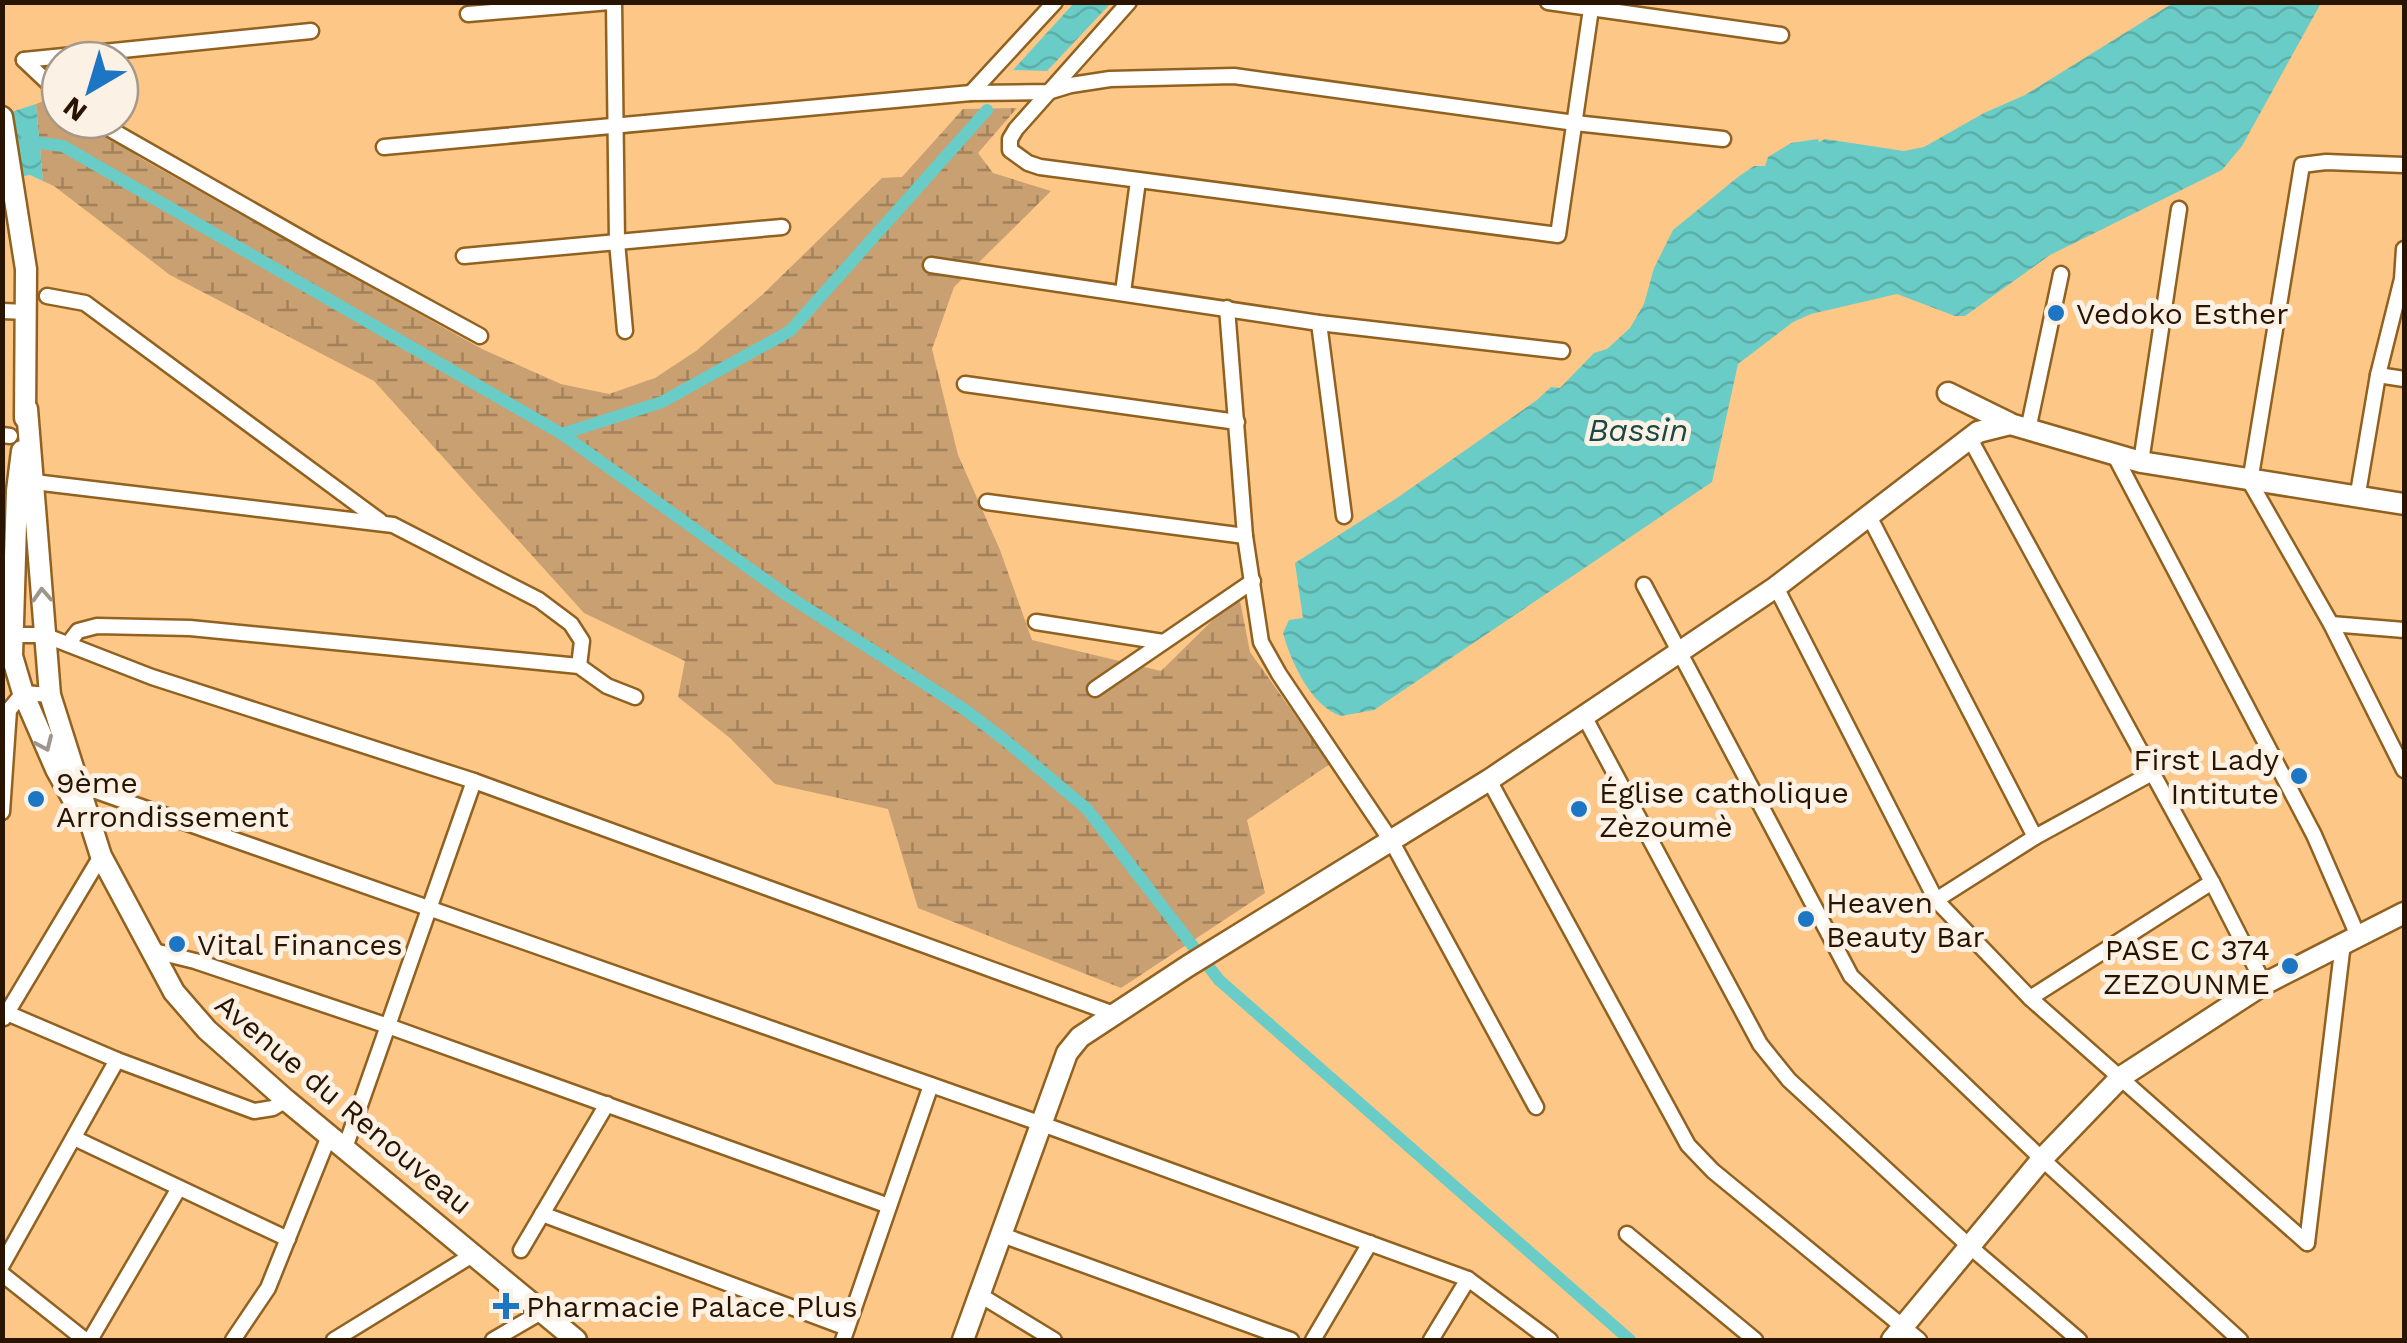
<svg xmlns="http://www.w3.org/2000/svg" width="2407" height="1343" font-family="'Work Sans',sans-serif">
<style>
.wetland{fill:url(#wetland-marsh)}
.water{fill:url(#water-waves)}
.lines{fill:none;stroke-linecap:round;stroke-linejoin:round}
.canal{stroke:#6accc6;stroke-width:12}
.street-casing{stroke:#916120;stroke-width:19}
.secondary-casing{stroke:#916120;stroke-width:25}
.street{stroke:#fff;stroke-width:14}
.secondary{stroke:#fff;stroke-width:20}
.oneway{stroke:#9e958c}
.poi-dot{fill:#1d76c3;stroke:#fcf1e5;stroke-width:4}
.labels{text-anchor:middle;dominant-baseline:central;stroke-width:10;stroke-linejoin:round;paint-order:stroke}
.poi-label{font-size:30px;fill:#281400;stroke:#fcf1e5;text-anchor:start}
.street-label{font-size:30px;fill:#281400;stroke:#fcf1e5}
.water-label{font-size:32px;font-style:italic;fill:#1b4845;stroke:#fcf1e5}
</style>
<defs>
<pattern id="wetland-marsh" width="20" height="14" patternUnits="userSpaceOnUse" patternTransform="scale(2.5)"><rect width="20" height="14" fill="#c8a072"/><path d="M1 5h8M5 5V1M11 12h8M15 12V8" fill="none" stroke="#a2815b"/></pattern>
<pattern id="water-waves" width="16" height="10" patternUnits="userSpaceOnUse" patternTransform="scale(2.5)"><rect width="16" height="10" fill="#6accc6"/><path d="M0 5q4-4 8 0t8 0" fill="none" stroke="#5caea8"/></pattern>
</defs>
<rect width="100%" height="100%" fill="#fdc788"/>
<polygon class="wetland" points="48,99 60,105 60,120 84,120 142,159 482,349 561,384 609,394 655,378 696,351 763,294 882,178 902,177 963,109 1017,108 978,153 993,173 1051,191 954,287 932,349 958,455 1000,550 1032,640 1161,671 1223,610 1240,601 1250,652 1330,764 1247,820 1265,893 1121,988 918,908 888,809 775,784 730,738 678,697 685,661 584,613 374,381 170,275 54,186 43,181 36,104"/>
<g class="water">
<polygon points="1074,3 1111,3 1047,71 1013,70"/>
<path d="M2173,3H2321L2242,146L2222,170L2050,255L1965,316H1955L1897,294L1811,314L1793,322L1738,364L1712,482L1374,710L1341,716C1311,706 1291,662 1283,633L1289,620L1303,618L1295,563L1397,498L1537,400L1551,387L1560,388L1594,353L1607,349L1630,328L1644,304L1654,268L1673,230L1738,177L1754,166H1765L1768,157L1791,143L1818,139L1819,142L1825,139L1904,151L1924,147L1984,113L2025,95Z"/>
<polygon points="36,104 43,181 30,175 3,179 2,115"/>
</g>
<g class="lines">
<g class="canal">
<polyline points="26,141 63,146 562,434 788,596 964,709 1006,741 1087,809 1219,980 1630,1340"/>
<polyline points="562,434 662,402 790,331 987,110"/>
</g>
<g class="street-casing">
<g id="street">
<polyline points="614,2 617,242 625,331"/>
<polyline points="1129,2 1016,129 1010,139 1010,150 1028,163 1040,167 1558,235 1592,2"/>
<polyline points="1548,2 1781,35"/>
<polyline points="468,14 610,2"/>
<polyline points="24,60 311,31"/>
<polyline points="24,60 60,94"/>
<polyline points="971,93 1055,2"/>
<polyline points="94,120 315,246 480,336"/>
<polyline points="384,147 971,93 1048,92 1071,85 1110,79 1234,76 1575,123 1723,139"/>
<polyline points="2404,165 2326,162 2302,165 2250,482 2331,624 2404,770"/>
<polyline points="464,256 782,227"/>
<polyline points="931,265 1319,323 1562,351"/>
<polyline points="1123,292 1138,181"/>
<polyline points="47,296 85,303 380,521"/>
<polyline points="1227,308 1245,536 1261,642 1279,674 1392,842 1536,1107"/>
<polyline points="2,311 28,312"/>
<polyline points="1319,323 1344,516"/>
<polyline points="2378,375 2404,379"/>
<polyline points="965,384 1237,422"/>
<polyline points="2028,430 2061,274"/>
<polyline points="2,435 10,436"/>
<polyline points="1969,437 2212,882 2264,984"/>
<polyline points="2115,456 2314,835 2358,936"/>
<polyline points="2141,462 2179,209"/>
<polyline points="34,482 393,525 539,600 571,624 582,641 579,666"/>
<polyline points="2357,499 2378,375 2402,279 2404,249"/>
<polyline points="987,502 1245,536"/>
<polyline points="1870,518 2035,837"/>
<polyline points="1644,585 1851,976 2042,1159 2240,1340"/>
<polyline points="1776,587 1936,900 2030,998 2307,1243"/>
<polyline points="1036,622 1163,642"/>
<polyline points="2331,624 2404,630"/>
<polyline points="12,635 44,635 152,677 474,781 1114,1014"/>
<polyline points="68,644 78,631 97,626 190,628 579,666 607,686 635,697"/>
<polyline points="1095,689 1253,581"/>
<polyline points="1584,716 1760,1044 1789,1080 1968,1245 2079,1340"/>
<polyline points="1489,780 1688,1145 1713,1171 1919,1340"/>
<polyline points="79,785 1042,1124 1468,1279 1550,1340"/>
<polyline points="2,812 9,710 23,693 50,695"/>
<polyline points="1936,900 2035,837 2152,773"/>
<polyline points="150,950 195,961 388,1026 889,1206"/>
<polyline points="2030,998 2212,882"/>
<polyline points="7,1013 117,1060 254,1111 273,1108 286,1100"/>
<polyline points="4,1018 101,856"/>
<polyline points="74,1138 288,1239"/>
<polyline points="345,1148 474,781"/>
<polyline points="542,1214 847,1328"/>
<polyline points="1627,1234 1755,1340"/>
<polyline points="1002,1235 1291,1340"/>
<polyline points="2307,1243 2343,943"/>
<polyline points="521,1250 607,1104"/>
<polyline points="2,1265 117,1060"/>
<polyline points="2,1274 85,1340"/>
<polyline points="980,1295 1054,1340"/>
<polyline points="90,1340 179,1188"/>
<polyline points="233,1340 268,1288 329,1136"/>
<polyline points="334,1340 474,1254"/>
<polyline points="493,1340 543,1311"/>
<polyline points="843,1340 931,1085"/>
<polyline points="1313,1340 1370,1243"/>
<polyline points="1431,1340 1468,1279"/>
</g>
</g>
<g class="secondary-casing">
<g id="secondary">
<polyline points="2,117 26,269 25,418"/>
<polyline points="1948,393 2009,423"/>
<polyline points="27,409 50,695 101,856 174,992 207,1030 286,1100 576,1340"/>
<polyline points="22,451 17,491 12,656 23,693 56,769 78,808"/>
<polyline points="963,1340 1067,1053 1080,1037 1188,966 1489,780 1776,587 1978,432 2010,424 2141,462 2404,504"/>
<polyline points="1892,1340 2042,1159 2121,1077 2264,984 2404,913"/>
</g>
</g>
<use href="#street" class="street"/>
<use href="#secondary" class="secondary"/>
</g>
<defs><path id="oneway-chevron" d="M-2-3.5L2.5 0L-2 3.5" fill="none" stroke-width="1.6" stroke-linecap="round" stroke-linejoin="round" transform="scale(2.5)"/></defs>
<g class="oneway">
<use href="#oneway-chevron" transform="translate(42 595) rotate(-93)"/>
<use href="#oneway-chevron" transform="translate(45 744) rotate(66)"/>
</g>
<g class="poi-dot">
<circle cx="2056" cy="313" r="10"/>
<circle cx="2299" cy="776" r="10"/>
<circle cx="36" cy="799" r="10"/>
<circle cx="1579" cy="809" r="10"/>
<circle cx="1806" cy="919" r="10"/>
<circle cx="177" cy="944" r="10"/>
<circle cx="2290" cy="966" r="10"/>
<path d="M501 1291h10v10h10v10h-10v10h-10v-10h-10v-10h10z"/>
</g>
<g class="labels">
<g class="poi-label">
<text x="2076" y="313">Vedoko Esther</text>
<text x="2279" y="759" text-anchor="end">First Lady<tspan x="2279" dy="34">Intitute</tspan></text>
<text x="56" y="782">9ème<tspan x="56" dy="34">Arrondissement</tspan></text>
<text x="1599" y="792">Église catholique<tspan x="1599" dy="34">Zèzoumè</tspan></text>
<text x="1826" y="902">Heaven<tspan x="1826" dy="34">Beauty Bar</tspan></text>
<text x="197" y="944">Vital Finances</text>
<text x="2270" y="949" text-anchor="end">PASE C 374<tspan x="2270" dy="34">ZEZOUNME</tspan></text>
<text x="526" y="1306">Pharmacie Palace Plus</text>
</g>
<g class="street-label">
<text transform="translate(344 1104) rotate(40)">Avenue du Renouveau</text>
</g>
<g class="water-label">
<text x="1638" y="430">Bassin</text>
</g>
</g>
<rect width="2407" height="1343" fill="none" stroke="#281400" stroke-width="10"/>
<g transform="translate(90 90) rotate(218)"><circle r="48" fill="#fcf1e5" stroke="#a79989" stroke-width="2.5"/>
<path d="M0-8L18 38L0 25L-18 38Z" fill="#1d76c3"/>
<text y="-15" font-size="28" font-weight="bold" text-anchor="middle" fill="#281400">N</text>
</g>
</svg>
